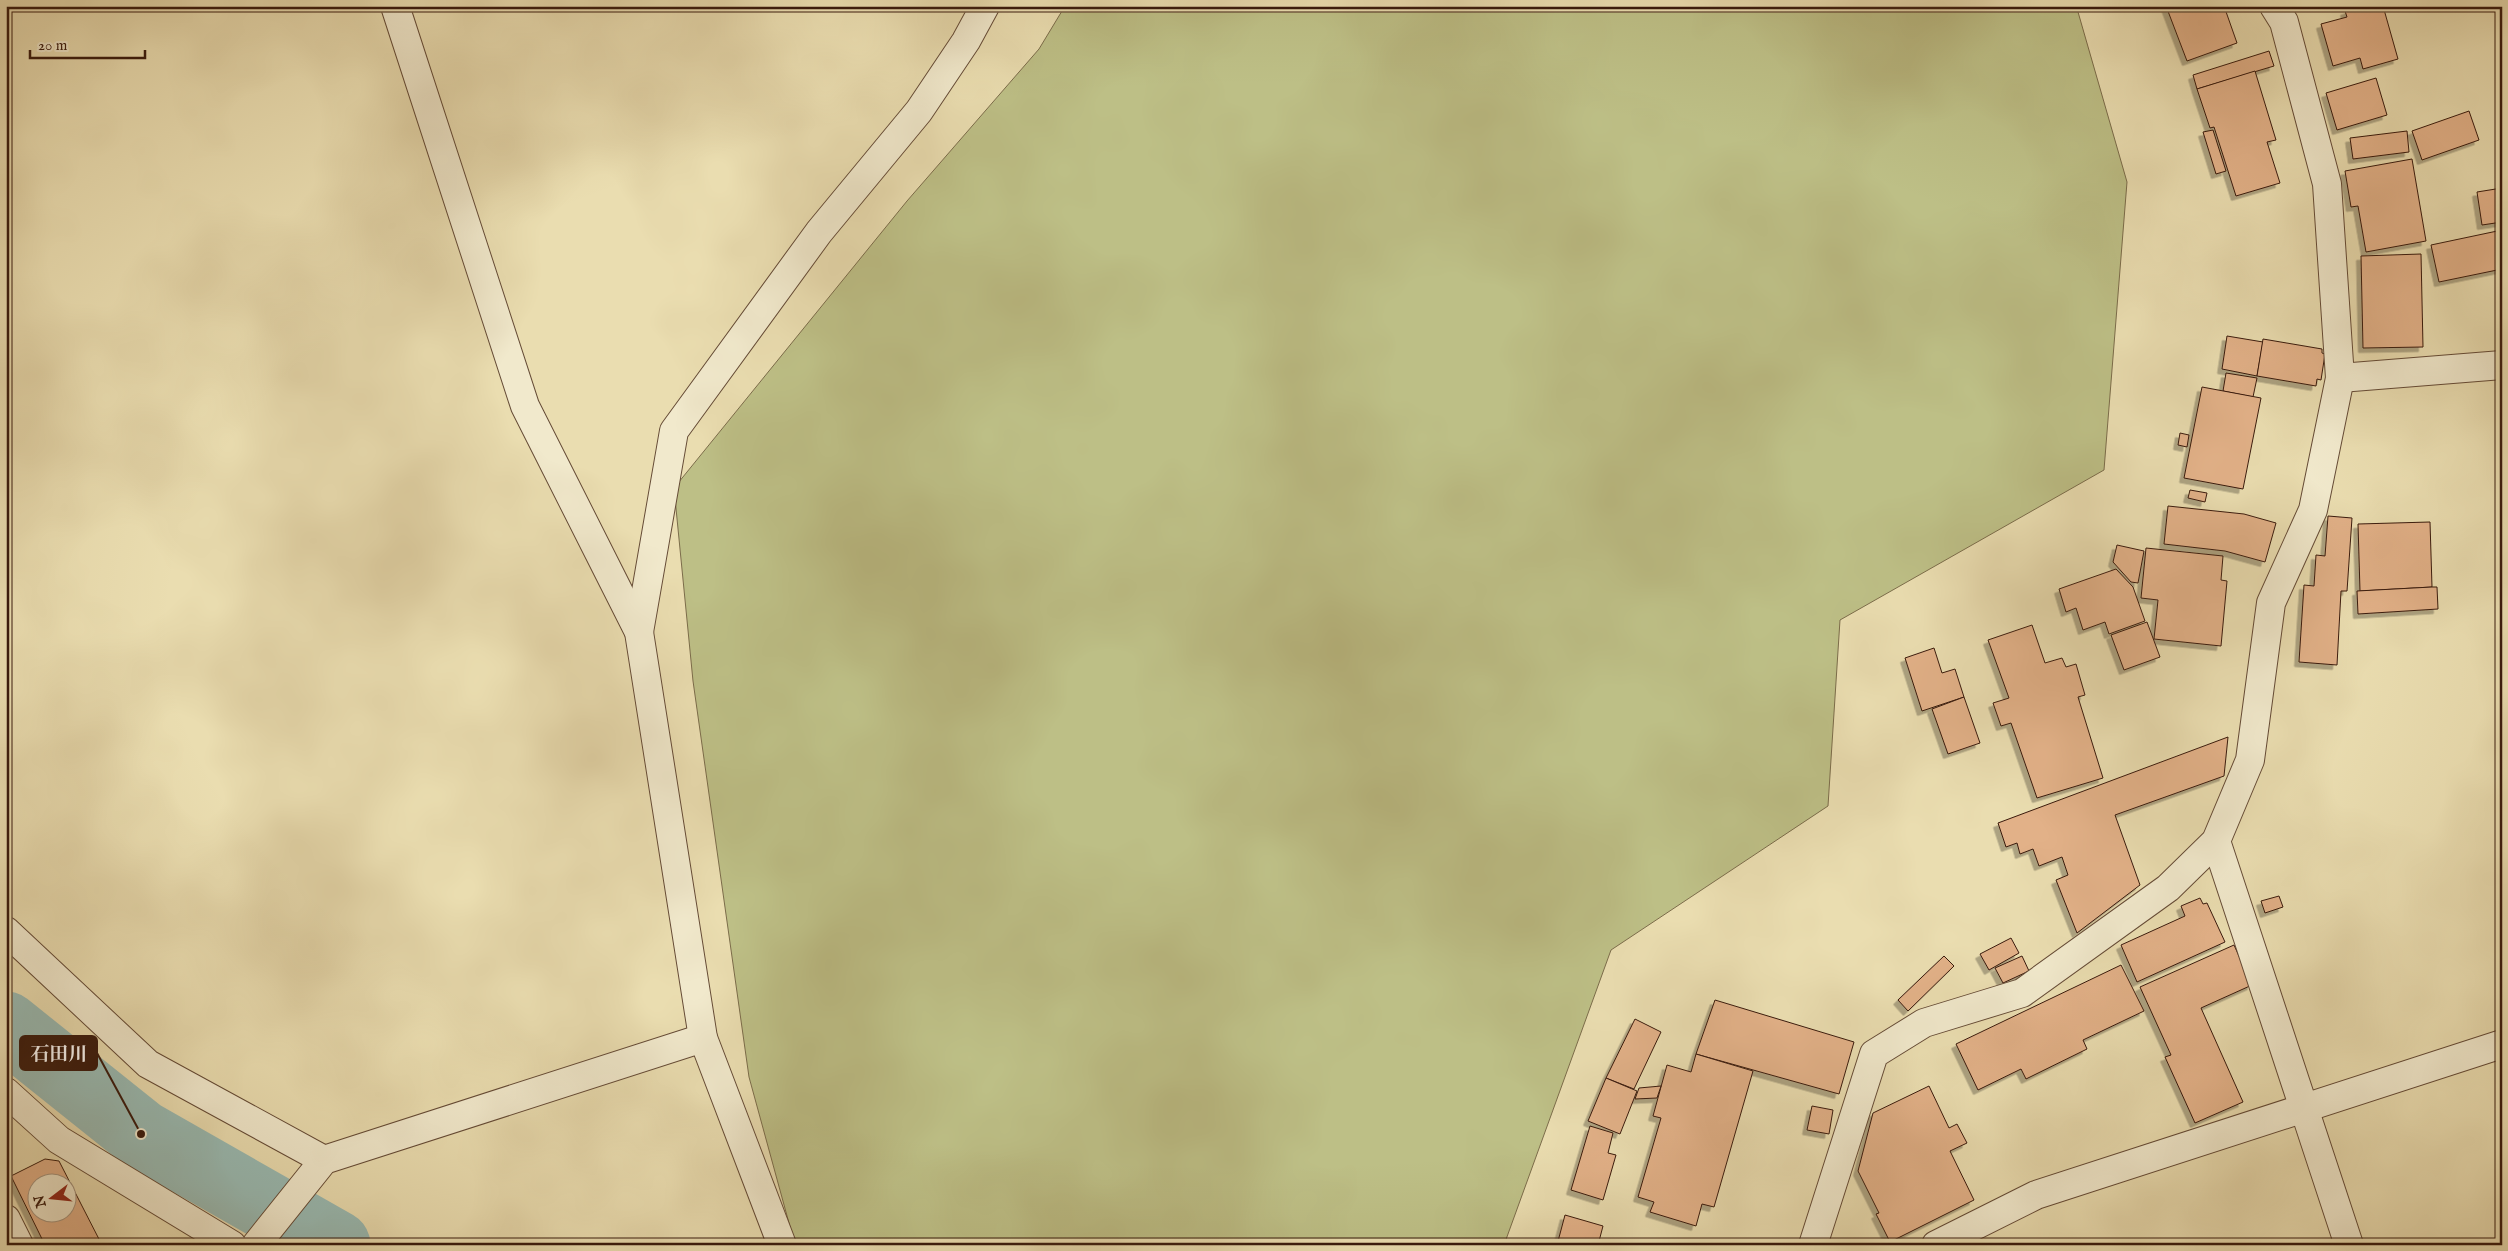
<svg xmlns="http://www.w3.org/2000/svg" width="2508" height="1251" font-family="'IM FELL English','Noto Serif JP',serif">
<style>
.green{fill:#bdbf86;stroke:#7b6c4a}
.lines{fill:none;stroke-linecap:round;stroke-linejoin:round}
.river{stroke:#99bab2;stroke-width:69}
.building{fill:#e2b188;stroke:#391a0d;fill-rule:evenodd;filter:url(#shadow)}
.minor-casing{stroke:#654b36;stroke-width:30}
.minor{stroke:#f1e9cc;stroke-width:28}
.leader{fill:none;stroke:#391a0d;stroke-width:2}
.callout-dot{fill:#391a0d;stroke:#f1e9cc;stroke-width:2}
.callout{fill:#391a0d;stroke:#391a0d;stroke-width:2}
.callout-label{font-size:19px;text-anchor:middle;font-weight:bold;fill:#fff}
</style>
<defs>
<filter id="shadow"><feDropShadow dx="-4.5" dy="4.5" stdDeviation="0" flood-color="#0004"/></filter>
</defs>
<rect width="100%" height="100%" fill="#eaddb0"/>
<filter id="stains"><feTurbulence type="fractalNoise" baseFrequency=".004" numOctaves="4"/><feColorMatrix values="0 0 0 0 .2 0 0 0 0 .09 0 0 0 0 .02 0 0 0 .5 -.17"/></filter>
<radialGradient id="worn" r=".72"><stop offset=".6" stop-color="#630" stop-opacity="0"/><stop offset="1" stop-color="#630" stop-opacity=".3"/></radialGradient>
<polygon class="green" points="1065,6 2075,6 2078,12 2127,182 2104,470 1840,620 1828,806 1611,950 1504,1245 795,1245 749,1077 693,681 674,488 907,201 1039,49"/>
<g class="lines">
<polyline class="river" points="6,1026 141,1134 336,1245"/>
</g>
<g class="building">
<polygon points="2166,6 2224,6 2237,43 2187,61"/>
<polygon points="2360,6 2383,6 2398,59 2363,69 2360,58 2333,66 2321,24 2347,17 2345,11"/>
<polygon points="2269,51 2274,66 2197,89 2193,75"/>
<polygon points="2255,71 2276,140 2267,142 2280,183 2236,196 2214,127 2210,128 2197,89"/>
<polygon points="2376,78 2387,115 2337,130 2326,93"/>
<polygon points="2469,111 2479,140 2422,160 2412,131"/>
<polygon points="2213,130 2226,171 2216,174 2203,132"/>
<polygon points="2407,131 2409,152 2353,159 2350,138"/>
<polygon points="2412,159 2426,241 2366,252 2358,206 2351,207 2345,171"/>
<polygon points="2502,188 2502,222 2482,225 2477,192"/>
<polygon points="2502,230 2502,269 2439,282 2431,245"/>
<polygon points="2421,254 2423,347 2363,348 2361,256"/>
<polygon points="2227,336 2263,342 2257,376 2222,369"/>
<polygon points="2263,339 2322,349 2322,353 2325,354 2321,380 2317,379 2316,386 2257,376"/>
<polygon points="2226,373 2257,378 2253,397 2223,391"/>
<polygon points="2202,387 2261,398 2243,489 2184,478"/>
<polygon points="2180,433 2189,435 2187,447 2178,445"/>
<polygon points="2190,490 2207,493 2205,502 2188,498"/>
<polygon points="2168,506 2244,514 2276,523 2265,562 2225,551 2164,544"/>
<polygon points="2328,516 2352,518 2347,591 2341,591 2337,665 2299,662 2304,585 2314,586 2316,555 2325,556"/>
<polygon points="2430,522 2432,587 2360,591 2358,524"/>
<polygon points="2117,545 2144,551 2138,583 2131,582 2113,562"/>
<polygon points="2146,548 2223,556 2221,580 2227,581 2221,646 2154,639 2158,600 2141,598"/>
<polygon points="2116,569 2133,587 2145,621 2109,634 2105,622 2083,630 2076,608 2066,612 2059,589"/>
<polygon points="2432,587 2437,587 2438,609 2358,614 2357,591"/>
<polygon points="2147,622 2160,657 2124,670 2111,635"/>
<polygon points="2032,625 2045,663 2062,658 2066,667 2076,664 2085,695 2078,697 2103,778 2037,798 2011,723 2001,726 1993,703 2009,698 1988,640"/>
<polygon points="1934,648 1942,673 1955,669 1964,697 1922,711 1905,658"/>
<polygon points="1964,697 1980,743 1948,754 1932,709"/>
<polygon points="2228,737 2224,776 2115,815 2140,885 2077,933 2056,880 2068,875 2062,857 2039,866 2033,849 2020,854 2017,843 2006,847 1998,823"/>
<polygon points="2279,896 2283,907 2265,913 2261,901"/>
<polygon points="2200,898 2203,904 2207,903 2225,942 2137,982 2121,945 2185,916 2181,906"/>
<polygon points="2011,938 2019,953 1989,970 1980,954"/>
<polygon points="2234,945 2252,985 2201,1008 2243,1102 2195,1123 2165,1057 2171,1055 2140,987"/>
<polygon points="1944,956 1954,966 1908,1011 1898,1000"/>
<polygon points="2022,956 2029,971 2003,983 1995,968"/>
<polygon points="2121,965 2144,1011 2083,1040 2087,1049 2026,1079 2021,1069 1978,1090 1956,1044"/>
<polygon points="1715,1000 1854,1042 1839,1094 1696,1054"/>
<polygon points="1635,1019 1661,1032 1634,1089 1606,1078"/>
<polygon points="1696,1054 1753,1071 1714,1207 1702,1204 1696,1226 1650,1212 1654,1202 1638,1197 1661,1118 1653,1116 1667,1065 1691,1072"/>
<polygon points="1606,1078 1637,1091 1620,1134 1588,1121"/>
<polygon points="1661,1086 1657,1098 1635,1099 1639,1088"/>
<polygon points="1929,1086 1949,1128 1957,1124 1967,1143 1950,1151 1974,1200 1890,1242 1876,1214 1879,1213 1858,1171 1873,1113"/>
<polygon points="1812,1106 1833,1110 1829,1134 1807,1130"/>
<polygon points="1590,1126 1613,1133 1608,1153 1616,1155 1603,1200 1571,1190"/>
<path d="M45,1159L59,1161L102,1245H45L11,1176ZM38,1184H68V1214H38Z"/>
<polygon points="1565,1215 1603,1226 1598,1245 1557,1245"/>
</g>
<g class="lines">
<g class="minor-casing">
<g id="minor">
<polyline points="395,6 525,406 639,632 703,1038 782,1245"/>
<polyline points="2340,378 2502,365"/>
<polyline points="639,632 674,431 819,232 919,111 966,41 985,6"/>
<polyline points="2216,841 2349,1245"/>
<polyline points="6,931 148,1064 324,1160"/>
<polyline points="6,1092 59,1140 232,1245"/>
<polyline points="6,1219 19,1245"/>
<polyline points="256,1245 324,1160 703,1038"/>
<polyline points="1813,1245 1874,1054 1924,1023 2022,993 2168,888 2216,841 2250,760 2271,603 2313,510 2340,378 2327,184 2284,22 2274,6"/>
<polyline points="1936,1245 2036,1195 2502,1044"/>
</g>
</g>
<use href="#minor" class="minor"/>
</g>
<path class="leader" d="M141 1134L97 1053"/>
<circle class="callout-dot" cx="141" cy="1134" r="5"/>
<rect class="callout" x="20" y="1036" width="77" height="34" rx="5"/>
<g class="callout-label">
<text x="59" y="1060">石田川</text>
</g>
<rect width="2508" height="1251" fill="none" stroke="#eaddb0" stroke-width="25"/>
<rect x="8" y="8" width="2493" height="1236" fill="none" stroke="#391a0d" stroke-width="2.5"/>
<rect x="12" y="12" width="2483" height="1226" fill="none" stroke="#391a0d"/>
<g transform="translate(52 1198) rotate(254)"><circle r="24" fill="#f1e9cc" stroke="#a79680"/>
<path d="M0-4L9 19L0 12L-9 19Z" fill="#8f2418"/>
<text y="-8" font-size="14" font-weight="bold" text-anchor="middle" fill="#391a0d">N</text>
</g>
<path d="M30 50v8h115v-8" fill="none" stroke="#391a0d" stroke-width="2.5"/>
<text x="38" y="50" font-size="15" fill="#391a0d" stroke="#f1e9cc" stroke-width="4" paint-order="stroke">20 m</text>
<rect width="100%" height="100%" filter="url(#stains)"/>
<rect width="100%" height="100%" fill="url(#worn)"/>
</svg>
